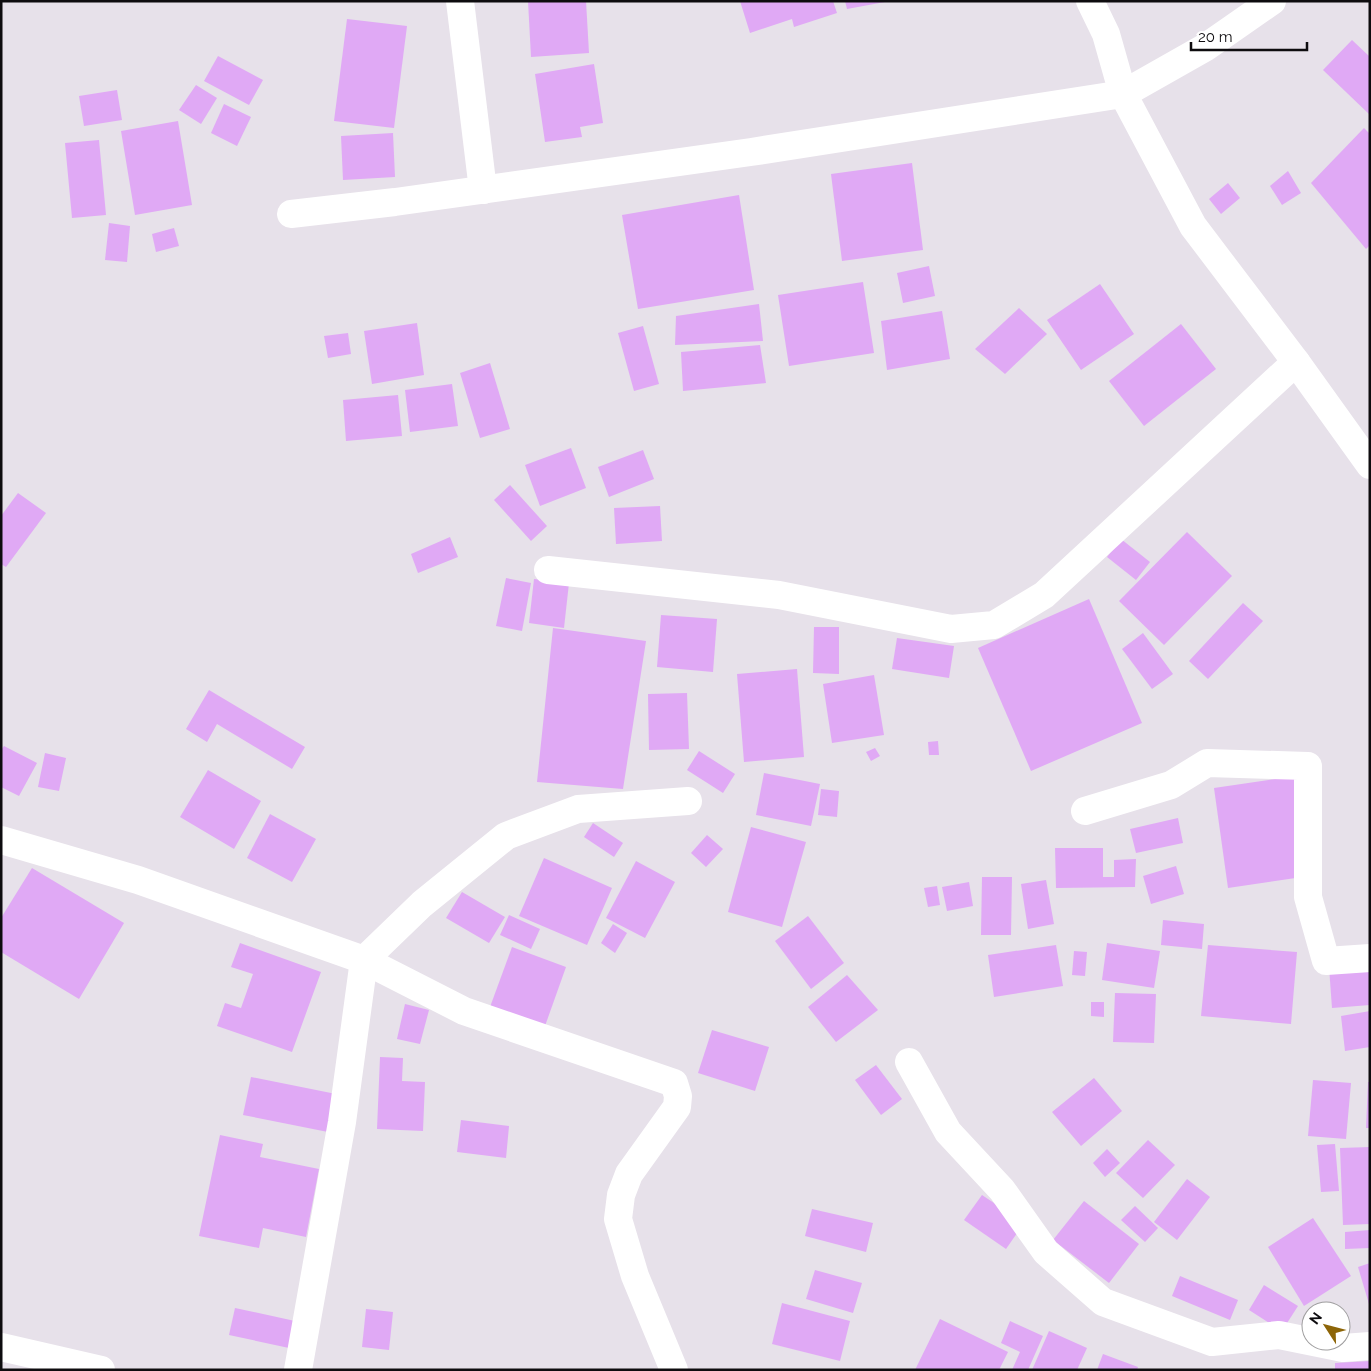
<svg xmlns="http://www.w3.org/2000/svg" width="1371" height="1371" font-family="Raleway,sans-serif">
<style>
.building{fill:#e0a9f5}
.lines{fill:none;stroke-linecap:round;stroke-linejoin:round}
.minor{stroke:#fff;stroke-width:28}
</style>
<rect width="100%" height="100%" fill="#e7e1ea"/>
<g class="building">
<polygon points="528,1 586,1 589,53 531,57"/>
<polygon points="740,1 833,1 837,13 794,27 792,19 750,33"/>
<polygon points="845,1 885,1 885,2 847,9"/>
<polygon points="347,19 407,26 394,128 334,121"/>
<polygon points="1352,40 1370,57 1370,115 1323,70"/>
<polygon points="218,56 263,80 249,105 204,81"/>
<polygon points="594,64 603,123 580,127 582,137 545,142 535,74"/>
<polygon points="196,85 217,98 201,124 179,110"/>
<polygon points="117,90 122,120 84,126 79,96"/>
<polygon points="224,104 251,117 237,146 211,133"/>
<polygon points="178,121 192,205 135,215 121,131"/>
<polygon points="1364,128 1370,134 1370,245 1366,249 1311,183"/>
<polygon points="393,133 395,177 343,180 341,136"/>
<polygon points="99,140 106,215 72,218 65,143"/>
<polygon points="912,163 923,250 842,261 831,174"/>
<polygon points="1288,171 1301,193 1282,205 1270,186"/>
<polygon points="1228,183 1240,198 1221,214 1209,199"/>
<polygon points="739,195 754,290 638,309 622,215"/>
<polygon points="109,223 130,226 127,262 105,260"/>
<polygon points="174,228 179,246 156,252 152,234"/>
<polygon points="929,266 935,296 903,303 897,273"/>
<polygon points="863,282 874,353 789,366 778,295"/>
<polygon points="1100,284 1134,334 1081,370 1047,320"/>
<polygon points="759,304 763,341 675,345 676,316"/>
<polygon points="1019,308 1047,334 1005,374 975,349"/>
<polygon points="942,311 950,359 887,370 881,321"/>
<polygon points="417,323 424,375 372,384 364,331"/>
<polygon points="1181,324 1216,369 1144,426 1109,381"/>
<polygon points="643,326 659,384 634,391 618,333"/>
<polygon points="348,333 351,354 328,358 324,336"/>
<polygon points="760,345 766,383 683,391 681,352"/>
<polygon points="490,363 510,429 480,438 460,373"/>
<polygon points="452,384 458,426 410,432 405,390"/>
<polygon points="398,395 402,436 346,441 343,400"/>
<polygon points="571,448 586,488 540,506 525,465"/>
<polygon points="643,450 654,479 609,497 598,467"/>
<polygon points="510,485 547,526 531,541 494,500"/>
<polygon points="18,493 46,513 6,567 1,564 1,516"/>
<polygon points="660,506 662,541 616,544 614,508"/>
<polygon points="1187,532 1232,576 1164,645 1119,601"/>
<polygon points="450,537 458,557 418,573 411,554"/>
<polygon points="1121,539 1150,562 1136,580 1107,557"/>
<polygon points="506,578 531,583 522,631 496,626"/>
<polygon points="534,579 569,583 564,628 529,623"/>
<polygon points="1089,599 1142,723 1031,771 978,648"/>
<polygon points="1243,603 1263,621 1208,679 1189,661"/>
<polygon points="661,615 717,619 713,672 657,667"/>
<polygon points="814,627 839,627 839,674 813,673"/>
<polygon points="553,628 646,641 623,789 537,782"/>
<polygon points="1143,633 1173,674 1152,689 1122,649"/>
<polygon points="897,638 954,646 949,678 892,669"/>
<polygon points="797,669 804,757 744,762 737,674"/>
<polygon points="874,675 884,735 832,743 823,684"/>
<polygon points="209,690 305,747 292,769 217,724 207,742 186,729"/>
<polygon points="687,693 689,749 649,750 648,694"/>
<polygon points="938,741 939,755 929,755 928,742"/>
<polygon points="4,746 37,763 19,796 1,787 1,750"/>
<polygon points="875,748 880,756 871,761 866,752"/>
<polygon points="699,751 735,774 723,793 687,770"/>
<polygon points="45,753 66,758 59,791 38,787"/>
<polygon points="208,770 261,801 234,849 180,817"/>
<polygon points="764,773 820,784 811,826 756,815"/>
<polygon points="1303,775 1316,875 1228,888 1214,788"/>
<polygon points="821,789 839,791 837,817 818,815"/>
<polygon points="270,814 316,839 292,882 247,858"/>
<polygon points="1178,818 1183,843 1136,853 1130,829"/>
<polygon points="593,823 623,843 614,857 584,837"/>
<polygon points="751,827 806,842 782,927 728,912"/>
<polygon points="707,835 723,849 706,867 691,853"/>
<polygon points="1055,848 1103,848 1103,877 1114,877 1114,860 1136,859 1135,887 1056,888"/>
<polygon points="544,858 612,888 587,945 519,916"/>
<polygon points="636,861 675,882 645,938 606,918"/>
<polygon points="1176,866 1184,894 1151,904 1143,876"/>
<polygon points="32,868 124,923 79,999 1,952 1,918"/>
<polygon points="982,877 1012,877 1011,935 981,935"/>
<polygon points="1046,880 1054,924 1028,929 1021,884"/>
<polygon points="969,882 973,906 947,911 942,887"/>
<polygon points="937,886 940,905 928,907 924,888"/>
<polygon points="462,892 505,917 489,943 446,918"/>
<polygon points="509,915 540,929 531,949 500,935"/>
<polygon points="808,916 844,963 811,989 775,941"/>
<polygon points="1163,920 1204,924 1202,949 1161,945"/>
<polygon points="613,924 627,933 615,953 601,943"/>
<polygon points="240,943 321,972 292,1052 217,1026 225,1003 241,1008 253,974 231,967"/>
<polygon points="1107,943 1160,951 1154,988 1102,980"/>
<polygon points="1056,945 1063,986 994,997 988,955"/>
<polygon points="1208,945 1297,952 1291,1024 1201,1016"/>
<polygon points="512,947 566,967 545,1026 490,1007"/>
<polygon points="1074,951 1087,952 1085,976 1072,975"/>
<polygon points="1370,964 1370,1005 1332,1008 1329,967"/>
<polygon points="847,975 878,1010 836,1042 808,1007"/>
<polygon points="1115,993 1156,994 1154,1043 1113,1042"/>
<polygon points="1091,1002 1104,1002 1104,1017 1091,1016"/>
<polygon points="405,1004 429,1010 420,1044 397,1039"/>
<polygon points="1370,1011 1370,1047 1345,1051 1341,1016"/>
<polygon points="712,1030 769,1047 755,1091 698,1073"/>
<polygon points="380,1057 403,1058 402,1081 425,1082 423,1131 377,1129"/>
<polygon points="876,1065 902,1099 881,1115 855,1080"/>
<polygon points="251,1077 341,1095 333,1133 243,1115"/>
<polygon points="1094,1078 1122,1111 1081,1146 1052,1112"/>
<polygon points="1313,1080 1351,1083 1346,1139 1308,1136"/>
<polygon points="1368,1082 1370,1082 1370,1128 1366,1128"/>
<polygon points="461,1120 509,1126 506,1158 457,1152"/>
<polygon points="220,1135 263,1144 260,1157 319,1169 306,1237 263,1228 259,1248 199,1236"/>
<polygon points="1148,1140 1175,1165 1143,1198 1116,1173"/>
<polygon points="1335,1144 1339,1191 1321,1192 1317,1145"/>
<polygon points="1370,1147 1370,1224 1343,1225 1340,1148"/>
<polygon points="1107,1149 1120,1163 1105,1177 1093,1163"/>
<polygon points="1187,1179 1210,1197 1177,1240 1154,1222"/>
<polygon points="982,1195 1024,1223 1006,1249 964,1220"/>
<polygon points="1084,1201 1139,1244 1109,1283 1053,1240"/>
<polygon points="1135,1206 1158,1228 1145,1242 1121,1220"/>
<polygon points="812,1209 873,1223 866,1252 805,1236"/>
<polygon points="1313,1218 1351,1276 1304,1306 1268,1247"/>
<polygon points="1370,1230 1370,1248 1345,1249 1345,1232"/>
<polygon points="1370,1263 1370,1304 1369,1304 1358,1267"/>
<polygon points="815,1270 862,1283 853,1313 806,1299"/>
<polygon points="1180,1276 1238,1300 1230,1320 1172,1296"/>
<polygon points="1264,1285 1298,1306 1282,1331 1249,1310"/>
<polygon points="782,1303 850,1321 840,1361 772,1344"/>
<polygon points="235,1308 295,1321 289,1348 229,1335"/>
<polygon points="366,1309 393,1312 389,1350 362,1347"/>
<polygon points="940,1319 1008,1352 999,1370 915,1370"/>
<polygon points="1010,1321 1043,1336 1028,1370 1012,1370 1020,1352 1001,1343"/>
<polygon points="1049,1331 1087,1348 1077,1370 1032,1370"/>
<polygon points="1103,1354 1138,1367 1137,1370 1097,1370"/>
<polygon points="1370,1361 1370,1370 1335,1370 1335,1363"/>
</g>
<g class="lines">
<g class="minor">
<polyline points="460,1 483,190"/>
<polyline points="1090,1 1106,34 1123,94 1193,226 1296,362 1370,465"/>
<polyline points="291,214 395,202 751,152 1123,94 1206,47 1272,1"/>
<polyline points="548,570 779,595 951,629 994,625 1044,595 1296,362"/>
<polyline points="1085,811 1171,785 1207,763 1308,766 1308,897 1326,961 1370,958"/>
<polyline points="1,840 138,880 364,960 464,1011 674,1083 678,1096 677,1107 629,1174 621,1195 618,1219 635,1276 674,1370"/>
<polyline points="909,1062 948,1132 1002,1190 1046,1252 1103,1302 1212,1342 1279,1335 1343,1348 1370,1346"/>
<polyline points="1,1347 101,1370"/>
<polyline points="298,1370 342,1122 364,960 422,904 506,836 578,809 688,801"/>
</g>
</g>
<rect width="1371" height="1371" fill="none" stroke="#0e0c0f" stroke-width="5"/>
<g transform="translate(1326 1326) rotate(306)"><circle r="24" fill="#ffffff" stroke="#9f9e9f"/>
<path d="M0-4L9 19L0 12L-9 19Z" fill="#8d6508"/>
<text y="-8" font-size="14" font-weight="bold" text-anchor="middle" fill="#0e0c0f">N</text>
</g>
<path d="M1191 42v8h116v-8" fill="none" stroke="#0e0c0f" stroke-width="2.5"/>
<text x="1198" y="42" font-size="15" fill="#0e0c0f" stroke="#ffffff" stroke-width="4" paint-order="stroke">20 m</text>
</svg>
